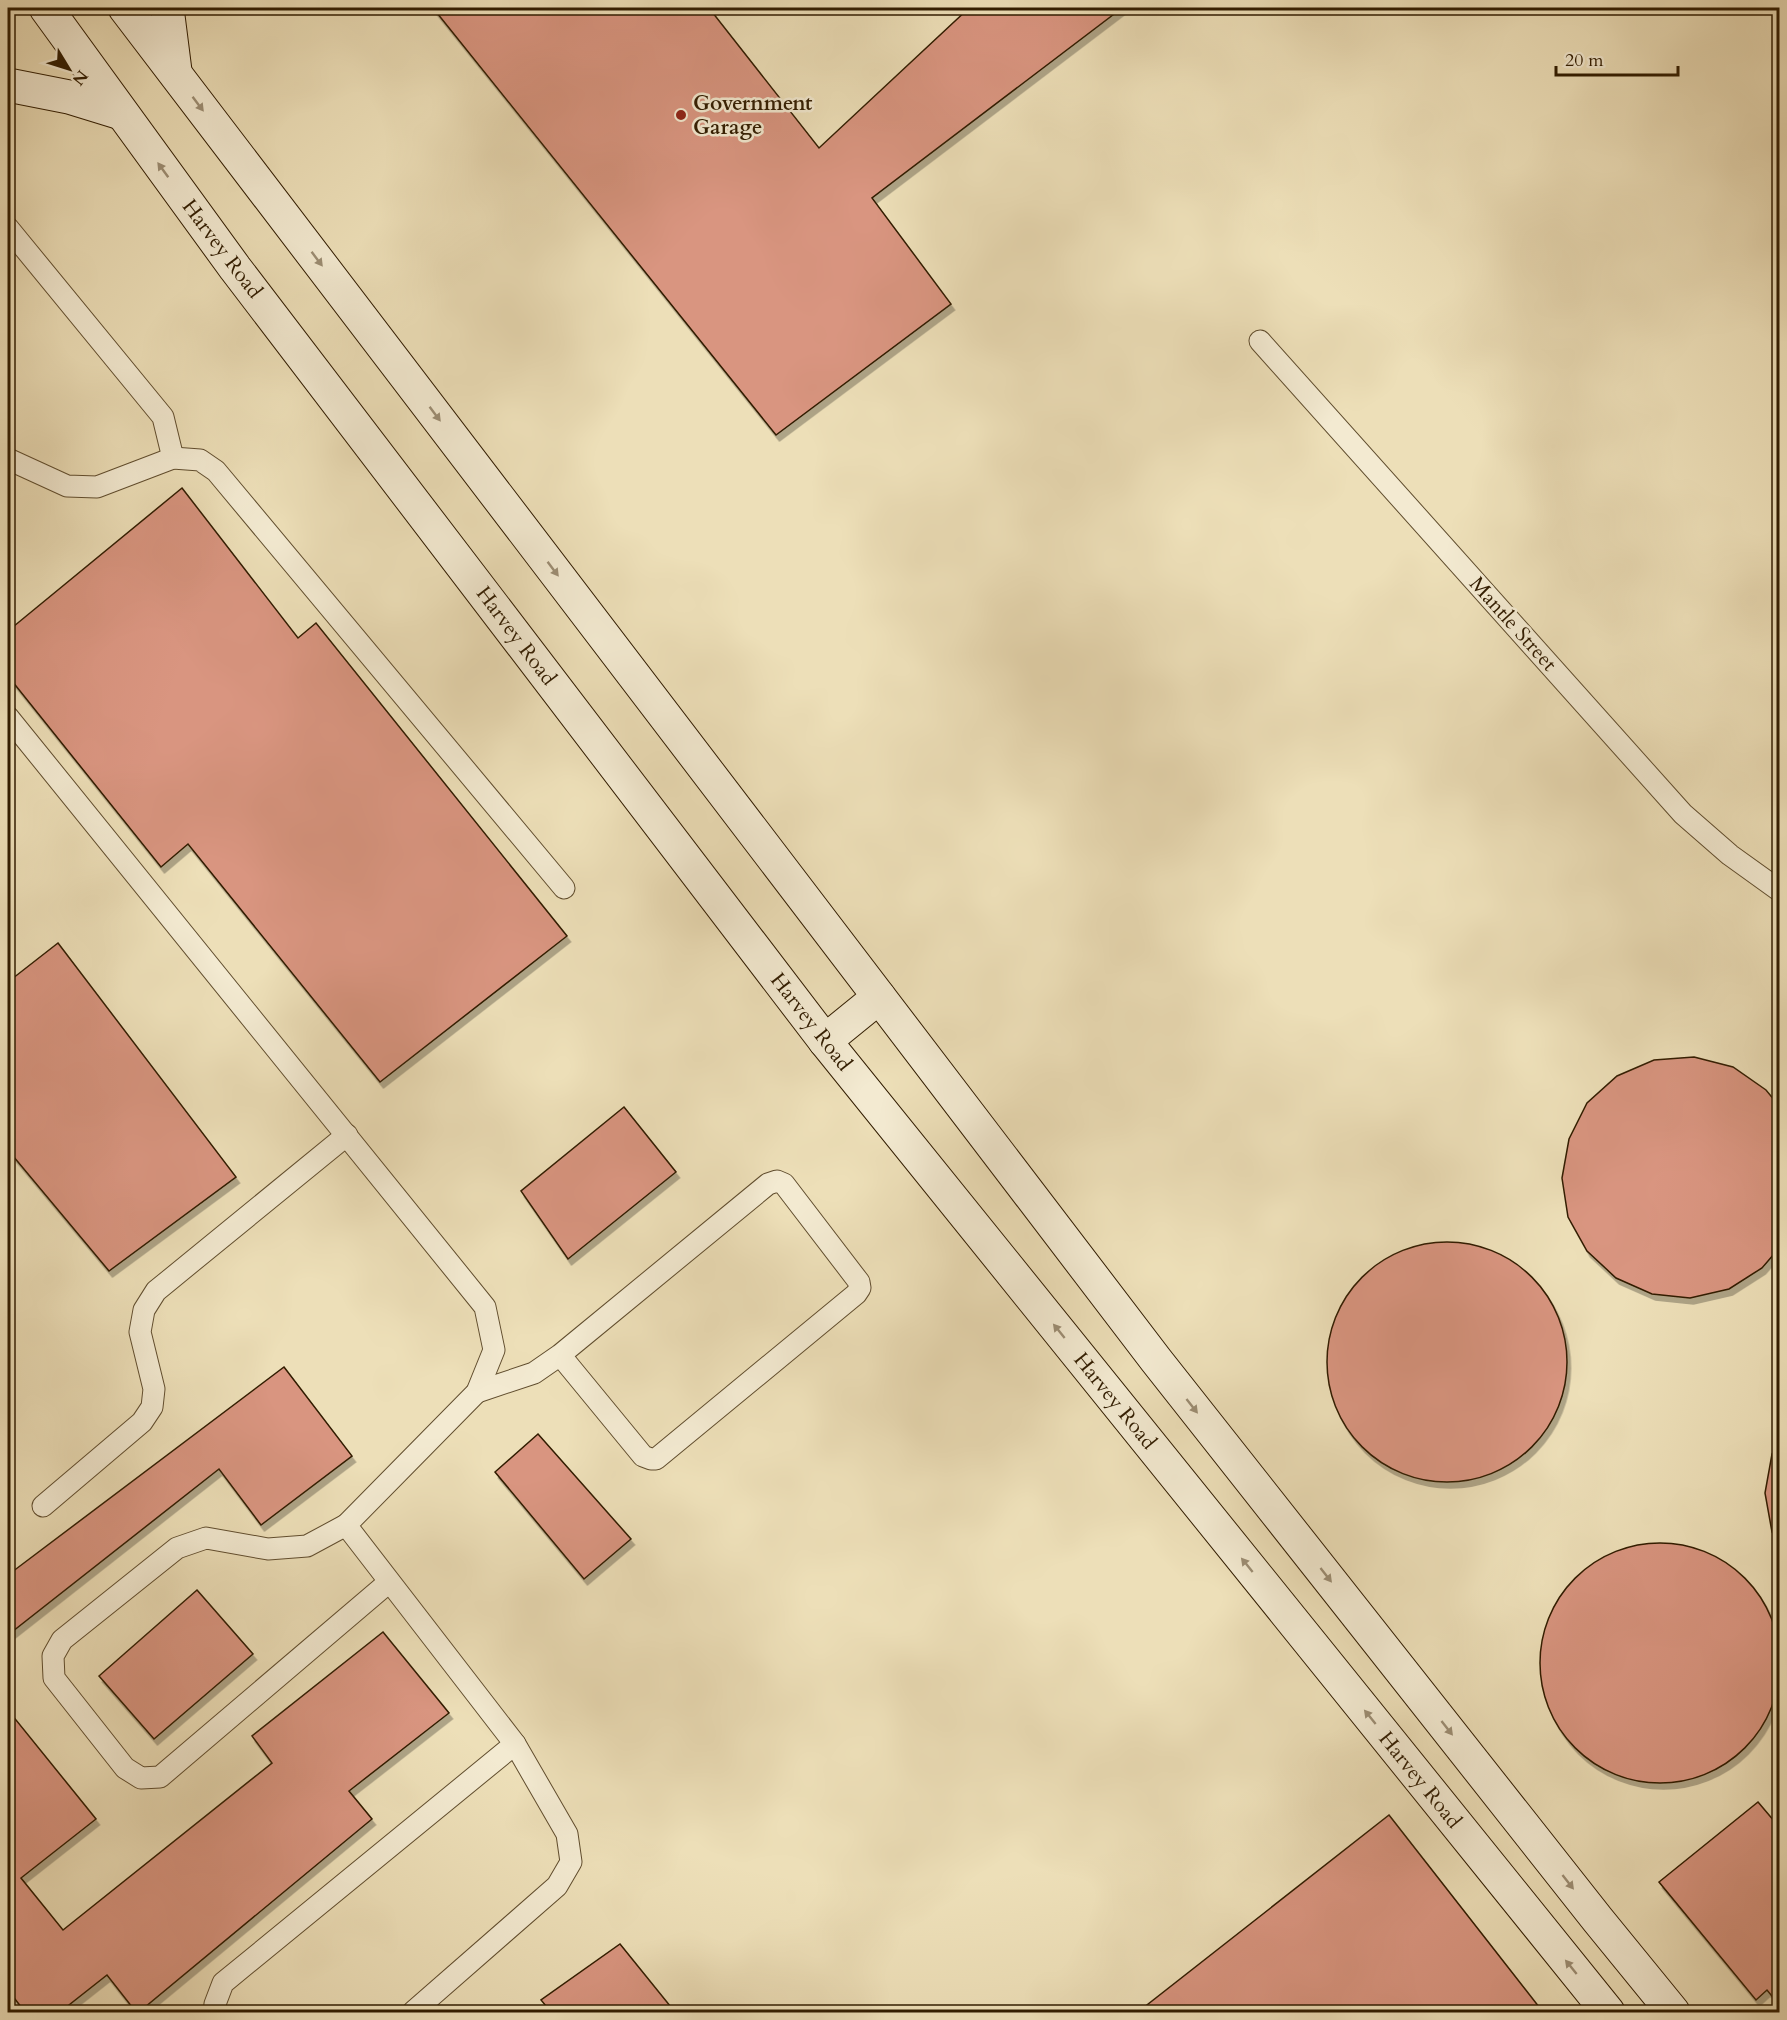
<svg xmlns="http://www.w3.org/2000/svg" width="1787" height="2020" font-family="Cardo,serif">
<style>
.building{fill:#d99580;stroke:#311c00;stroke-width:1.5;filter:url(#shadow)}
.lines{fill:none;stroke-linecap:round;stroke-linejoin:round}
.lane-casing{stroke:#604d2e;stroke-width:23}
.secondary-casing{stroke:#311c00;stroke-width:35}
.lane{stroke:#f3ead1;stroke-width:21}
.secondary{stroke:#f3ead1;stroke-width:33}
.oneway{fill:#9c8d73}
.poi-dot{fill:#8f2418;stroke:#f3ead1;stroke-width:2}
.labels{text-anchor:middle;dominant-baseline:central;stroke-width:5;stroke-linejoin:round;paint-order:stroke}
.poi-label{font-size:21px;font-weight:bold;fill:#311c00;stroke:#f3ead1;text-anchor:start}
.street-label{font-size:21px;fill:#311c00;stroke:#f3ead1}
</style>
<defs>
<filter id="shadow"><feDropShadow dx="3.5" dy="6" stdDeviation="0" flood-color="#0004"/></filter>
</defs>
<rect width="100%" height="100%" fill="#eddfb8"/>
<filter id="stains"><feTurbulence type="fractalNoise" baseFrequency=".00333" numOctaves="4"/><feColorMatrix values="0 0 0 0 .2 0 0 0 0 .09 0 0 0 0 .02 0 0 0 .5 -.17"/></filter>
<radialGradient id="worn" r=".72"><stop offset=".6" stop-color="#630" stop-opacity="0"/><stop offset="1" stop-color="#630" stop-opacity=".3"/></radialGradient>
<g class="building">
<polygon points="433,8 709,8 819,148 969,8 1122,8 872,198 951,304 776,435"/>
<polygon points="182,488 298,638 316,623 567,936 380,1082 188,844 161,867 8,676 8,631"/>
<polygon points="58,943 236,1177 109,1271 8,1150 8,982"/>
<polygon points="1694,1057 1733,1067 1766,1090 1780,1107 1780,1247 1762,1268 1729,1289 1690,1298 1652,1294 1616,1278 1587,1251 1568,1217 1562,1178 1569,1139 1587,1103 1617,1076 1654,1060"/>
<polygon points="624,1107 676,1172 568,1259 521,1191"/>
<circle cx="1447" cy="1362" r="120"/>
<polygon points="284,1367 352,1456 261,1525 219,1469 8,1635 8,1575"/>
<polygon points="538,1434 631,1539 584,1579 495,1472"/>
<polygon points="1780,1440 1780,1546 1772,1532 1765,1493 1772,1454"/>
<circle cx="1660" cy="1663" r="120"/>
<polygon points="197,1590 253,1654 154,1739 99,1676"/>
<polygon points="383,1632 449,1713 349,1791 372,1819 139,2012 136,2012 107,1975 60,2012 25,2012 8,1990 8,1710 96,1819 21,1878 63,1930 272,1763 252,1736"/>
<polygon points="1758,1802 1780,1828 1780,2006 1767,1990 1756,2000 1659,1882"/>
<polygon points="1389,1815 1543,2012 1138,2012"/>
<polygon points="620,1944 675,2012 551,2012 541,2000"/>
</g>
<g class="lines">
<g class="lane-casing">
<g id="lane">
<polyline points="8,228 163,417 173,458"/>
<polyline points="1260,341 1683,814 1730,855 1780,891"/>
<polyline points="8,459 67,486 97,487 173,458 200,460 216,471 564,888"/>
<polyline points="8,717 485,1307 494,1350 477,1392 346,1525 515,1744 567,1834 571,1862 557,1886 413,2012"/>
<polyline points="477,1392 534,1373 560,1355 768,1184 777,1181 784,1184 859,1282 860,1288 856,1294 656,1459 651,1459 643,1456 560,1355"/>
<polyline points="43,1506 142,1422 152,1407 154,1389 140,1332 144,1310 156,1291 347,1135"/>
<polyline points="346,1525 307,1546 268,1549 206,1538 177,1548 62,1640 53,1656 54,1678 125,1768 141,1778 160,1777 389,1582"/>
<polyline points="214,2012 215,2004 223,1983 515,1744"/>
</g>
</g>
<g class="secondary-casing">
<g id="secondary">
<polyline points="46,8 235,268 825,1041 1608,2012"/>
<polyline points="125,8 1156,1360 1598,1920 1673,2012"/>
<polyline points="167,8 175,71"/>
<polyline points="8,85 69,97 121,113"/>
<polyline points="825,1041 879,997"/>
</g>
</g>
<use href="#lane" class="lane"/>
<use href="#secondary" class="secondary"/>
</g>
<defs><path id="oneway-solid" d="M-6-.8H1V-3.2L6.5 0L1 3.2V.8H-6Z" transform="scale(1.5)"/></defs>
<g class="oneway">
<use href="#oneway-solid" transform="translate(198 104) rotate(53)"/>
<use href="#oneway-solid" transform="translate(163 170) rotate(-126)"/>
<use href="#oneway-solid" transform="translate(317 259) rotate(53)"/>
<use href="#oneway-solid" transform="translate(435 414) rotate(53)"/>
<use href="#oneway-solid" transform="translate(553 569) rotate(53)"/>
<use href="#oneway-solid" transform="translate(1059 1331) rotate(-129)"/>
<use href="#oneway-solid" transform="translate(1192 1406) rotate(52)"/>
<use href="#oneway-solid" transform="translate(1247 1565) rotate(-129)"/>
<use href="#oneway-solid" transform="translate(1326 1575) rotate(52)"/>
<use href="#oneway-solid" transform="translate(1370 1717) rotate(-129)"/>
<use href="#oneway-solid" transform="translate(1447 1728) rotate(52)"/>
<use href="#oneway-solid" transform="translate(1568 1882) rotate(52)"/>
<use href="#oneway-solid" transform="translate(1571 1967) rotate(-129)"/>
</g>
<circle class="poi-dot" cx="681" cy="115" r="6"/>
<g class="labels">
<g class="poi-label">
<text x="693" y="103">Government<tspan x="693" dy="24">Garage</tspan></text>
</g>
<g class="street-label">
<text transform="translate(222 249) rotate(53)">Harvey Road</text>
<text transform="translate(1513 624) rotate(48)">Mantle Street</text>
<text transform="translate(516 636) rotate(53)">Harvey Road</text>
<text transform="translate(811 1022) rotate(52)">Harvey Road</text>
<text transform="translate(1115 1401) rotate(51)">Harvey Road</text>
<text transform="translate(1420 1780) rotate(51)">Harvey Road</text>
</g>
</g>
<rect width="1787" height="2020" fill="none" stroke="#eddfb8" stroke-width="30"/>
<rect x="9" y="9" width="1769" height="2002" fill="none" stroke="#311c00" stroke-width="3"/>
<rect x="15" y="15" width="1757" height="1990" fill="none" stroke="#311c00" stroke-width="1.5"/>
<g transform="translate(69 69) rotate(128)" stroke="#f3ead1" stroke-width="4.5" paint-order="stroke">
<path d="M0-4.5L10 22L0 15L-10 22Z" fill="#311c00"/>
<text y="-9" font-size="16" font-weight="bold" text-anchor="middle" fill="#311c00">N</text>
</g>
<path d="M1556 66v9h122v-9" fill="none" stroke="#311c00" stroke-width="3"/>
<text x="1565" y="66" font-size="18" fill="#311c00" stroke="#f3ead1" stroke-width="4.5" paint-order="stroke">20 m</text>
<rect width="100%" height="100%" filter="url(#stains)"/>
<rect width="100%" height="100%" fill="url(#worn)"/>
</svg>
